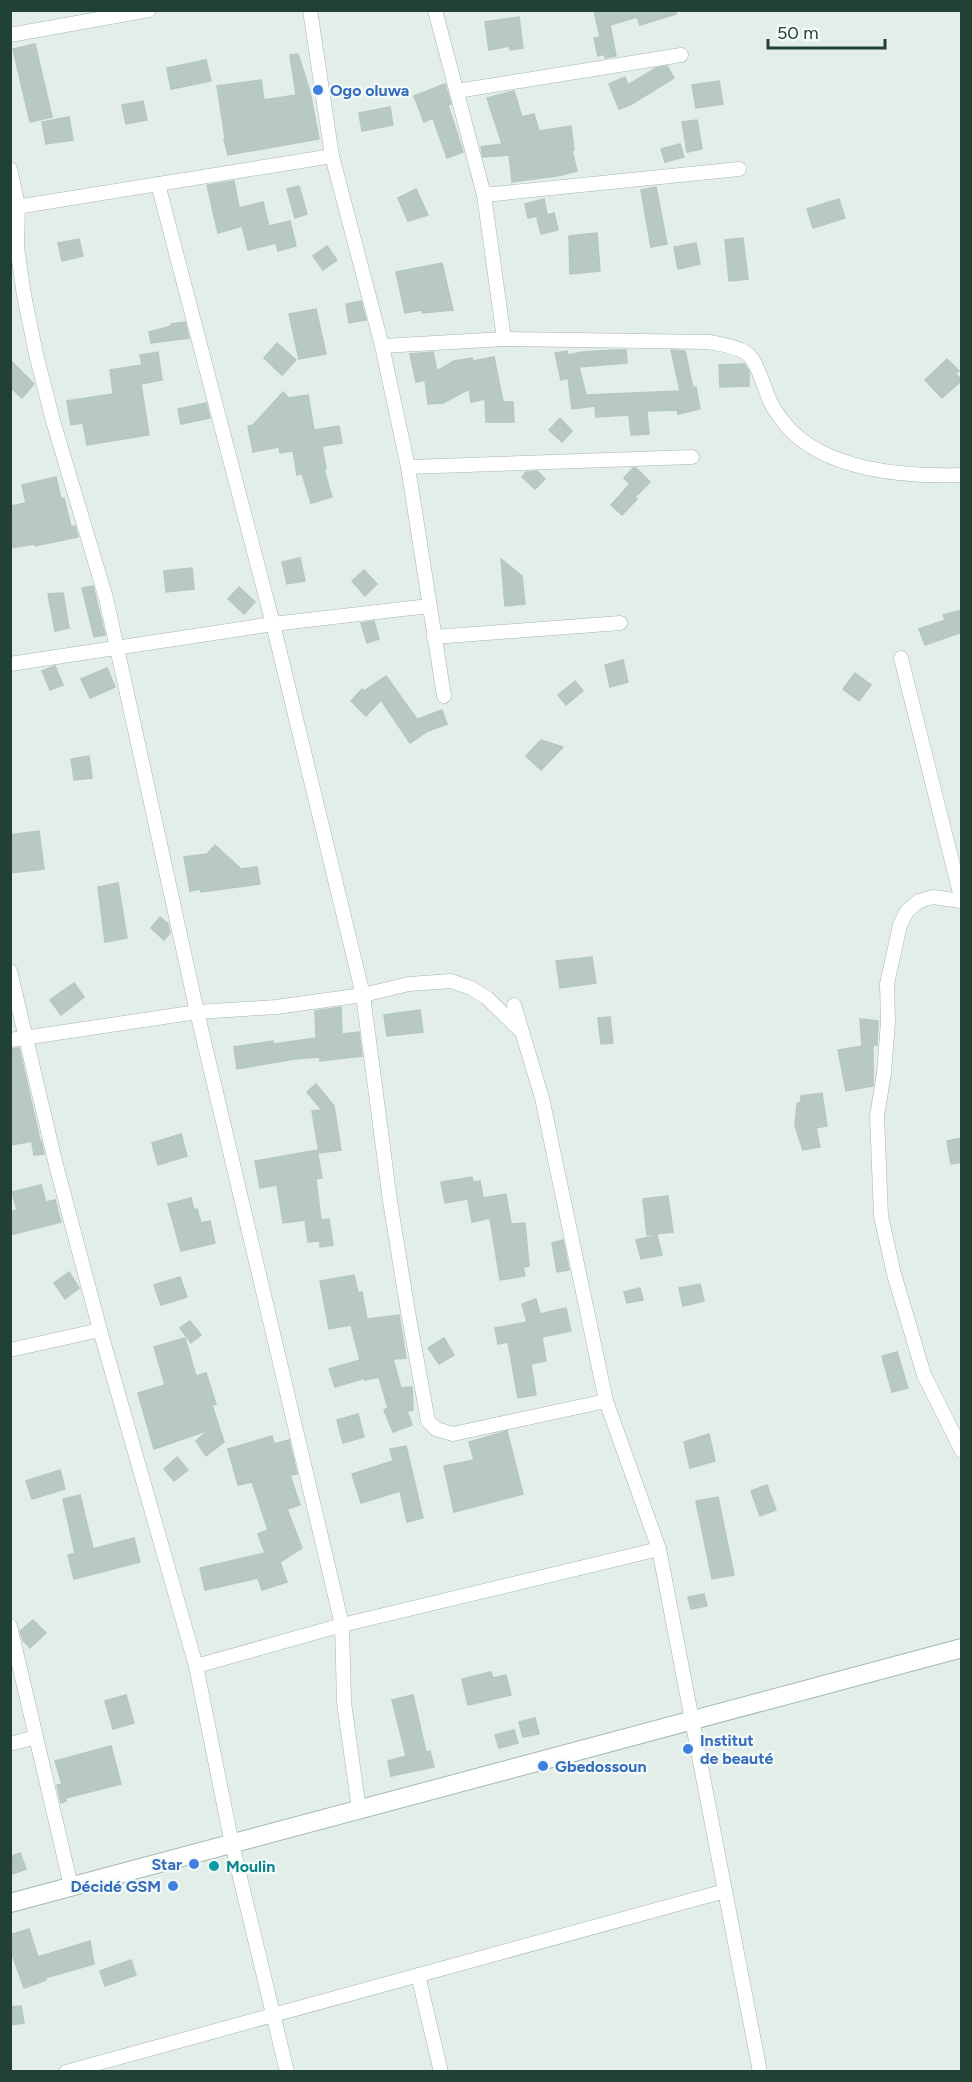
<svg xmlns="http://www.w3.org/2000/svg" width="972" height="2082" font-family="Figtree,sans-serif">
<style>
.building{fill:#b8c9c1;stroke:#b5c8bf;stroke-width:1.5}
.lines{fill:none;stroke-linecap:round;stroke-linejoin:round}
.street-casing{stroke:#a5b6af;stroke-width:15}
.secondary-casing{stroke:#a0bab0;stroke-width:20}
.street{stroke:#fff;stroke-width:14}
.secondary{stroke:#fff;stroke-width:18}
.shop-dot{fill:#3f7fe0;stroke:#f4faf6;stroke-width:2}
.culture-dot{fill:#0f9aa8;stroke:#f4faf6;stroke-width:2}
.labels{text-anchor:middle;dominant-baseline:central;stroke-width:4.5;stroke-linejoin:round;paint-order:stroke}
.shop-label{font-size:16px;font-weight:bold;fill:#366cbe;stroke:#f4faf6;text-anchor:start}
.culture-label{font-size:16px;font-weight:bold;fill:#0d838f;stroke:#f4faf6;text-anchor:start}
</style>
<rect width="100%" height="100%" fill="#e3eee8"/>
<g class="building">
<polygon points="594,10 676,10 676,14 640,25 637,17 610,25 616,56 605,58 604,54 598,56 594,38 600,37"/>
<polygon points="519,17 523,48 510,50 509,46 489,50 485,22"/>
<polygon points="35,44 52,117 30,122 13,49"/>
<polygon points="298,54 310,92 319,139 228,155 224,139 225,138 217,86 261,80 264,100 296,95 290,55"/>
<polygon points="206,60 211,81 171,89 167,68"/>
<polygon points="667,66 674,78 630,105 619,109 609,84 625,77 628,85 656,68"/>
<polygon points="719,81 723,104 696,108 692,85"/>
<polygon points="445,84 451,104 448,105 463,152 447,158 433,118 424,122 414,96"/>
<polygon points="514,91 522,117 534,114 539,131 571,126 574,150 572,150 577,171 557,176 512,182 509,155 483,157 481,147 502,144 487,98"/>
<polygon points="143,101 147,120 126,124 122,105"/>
<polygon points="390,107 393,125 362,131 359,113"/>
<polygon points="69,117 73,140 46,144 42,122"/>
<polygon points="697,120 702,149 687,152 682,122"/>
<polygon points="680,144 684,157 665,162 661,149"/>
<polygon points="234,181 239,208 263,202 269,226 290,221 296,246 278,251 276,243 248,250 242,226 218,233 207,185"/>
<polygon points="299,186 307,214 295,218 287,189"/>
<polygon points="656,187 667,244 651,247 641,190"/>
<polygon points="416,189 428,215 408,221 398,198"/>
<polygon points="544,199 547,214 528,218 525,204"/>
<polygon points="839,199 845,218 813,228 807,209"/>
<polygon points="554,213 558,230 541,234 537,218"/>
<polygon points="597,233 600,271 570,274 569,236"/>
<polygon points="743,238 748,279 729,281 725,240"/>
<polygon points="79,239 83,256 62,261 58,243"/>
<polygon points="696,243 700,264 678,269 674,247"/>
<polygon points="327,246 337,260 323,270 313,256"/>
<polygon points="442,263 453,310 422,313 422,310 405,313 396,272"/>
<polygon points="361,301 366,320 349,323 346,304"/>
<polygon points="316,309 326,354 299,359 289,314"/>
<polygon points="185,322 189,338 151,343 149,332 171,326 171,324"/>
<polygon points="277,343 296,360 282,375 264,358"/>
<polygon points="613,350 626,350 627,363 579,367 586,395 680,391 671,350 685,351 693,388 696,387 700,409 678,414 677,410 647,411 649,434 631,435 629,415 596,417 595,406 572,409 568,378 561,380 555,353 567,351 568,355 583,352"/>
<polygon points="158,352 162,380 141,384 149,435 87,445 83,423 71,425 67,401 113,394 110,370 142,365 140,355"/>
<polygon points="433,352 437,371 454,361 472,358 473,361 494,357 503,402 513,402 514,422 486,422 485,399 471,402 469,389 443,403 428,404 425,380 416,382 410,354"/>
<polygon points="947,359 959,371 955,373 962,380 942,398 925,380"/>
<polygon points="10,360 34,384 22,398 10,387"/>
<polygon points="744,364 749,371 749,386 720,387 719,365"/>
<polygon points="283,392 289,398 308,395 314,430 339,426 342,443 322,446 326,469 324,470 332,497 311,503 302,474 297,475 293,451 280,453 279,447 253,452 248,426 253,425"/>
<polygon points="206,403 210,418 181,424 178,409"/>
<polygon points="560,418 572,431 562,442 549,430"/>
<polygon points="633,468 636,468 650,482 635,497 637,499 622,515 611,505 630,484 624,478"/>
<polygon points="537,471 545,479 535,489 522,477 526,472"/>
<polygon points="56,477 61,499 64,498 71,527 75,526 78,537 35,546 34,544 10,548 10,506 26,503 22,485"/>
<polygon points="300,558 305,581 287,584 282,562"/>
<polygon points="501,559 522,576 525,604 505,606"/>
<polygon points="192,568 194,589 166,592 164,571"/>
<polygon points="364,570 377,584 365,596 352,581"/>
<polygon points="93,586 105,635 94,637 82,588"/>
<polygon points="239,587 255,602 244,614 228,599"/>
<polygon points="63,593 69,628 55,631 48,594"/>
<polygon points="962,610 962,632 925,645 919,629 945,620 943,615"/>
<polygon points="374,621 379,639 367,643 361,623"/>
<polygon points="623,660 628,682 610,687 605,665"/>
<polygon points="55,666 63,685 50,690 42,671"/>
<polygon points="107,668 115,687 90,698 81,679"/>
<polygon points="855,673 871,685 859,701 843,689"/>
<polygon points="386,676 416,718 418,719 442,710 447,724 428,731 410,743 381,700 366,716 351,701 362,689 364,691"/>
<polygon points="575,681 583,691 566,705 558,695"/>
<polygon points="541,740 563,747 541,770 526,756"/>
<polygon points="89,756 92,778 74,780 71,759"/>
<polygon points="39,831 44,869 10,873 10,835"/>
<polygon points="215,845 241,869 257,867 260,884 201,892 200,889 190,891 184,857 207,854"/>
<polygon points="118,883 127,938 105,942 98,887"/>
<polygon points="160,917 168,924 170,933 164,940 151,928"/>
<polygon points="592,957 596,983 560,988 556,961"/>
<polygon points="74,983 84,997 61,1015 50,1000"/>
<polygon points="341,1007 342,1034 359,1032 362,1056 320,1061 320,1057 294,1059 237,1069 234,1047 273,1041 274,1044 316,1038 315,1011"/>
<polygon points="420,1010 423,1032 387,1036 384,1015"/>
<polygon points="610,1017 613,1043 601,1044 598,1018"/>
<polygon points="860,1019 878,1021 877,1045 873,1045 873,1086 846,1091 838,1050 862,1046"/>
<polygon points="19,1048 40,1140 10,1145 10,1049"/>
<polygon points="316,1084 334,1106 341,1150 319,1153 312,1111 322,1110 307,1092"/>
<polygon points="822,1093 827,1126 816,1128 820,1147 803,1150 795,1126 797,1103 801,1102 801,1096"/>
<polygon points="181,1134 187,1156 158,1165 152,1143"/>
<polygon points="962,1138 962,1162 951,1164 947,1141"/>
<polygon points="41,1141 44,1154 34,1155 32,1143"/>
<polygon points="317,1150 322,1178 316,1179 321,1220 329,1219 333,1245 320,1247 320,1241 308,1242 305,1220 283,1223 277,1185 260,1188 255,1161"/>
<polygon points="472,1177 473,1182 480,1181 483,1198 506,1194 511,1224 525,1223 529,1266 523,1267 525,1276 500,1280 490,1218 472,1222 468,1199 445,1203 441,1182"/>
<polygon points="41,1185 46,1202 55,1200 61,1222 10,1235 10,1212 17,1210 12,1192"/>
<polygon points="668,1196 673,1232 647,1235 643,1199"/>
<polygon points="191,1198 194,1210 197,1209 201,1223 210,1221 215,1243 181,1251 168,1204"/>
<polygon points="657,1235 662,1255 641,1259 636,1240"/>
<polygon points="563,1240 569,1270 557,1272 552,1243"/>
<polygon points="69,1272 79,1288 65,1299 54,1283"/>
<polygon points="354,1275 358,1293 362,1292 367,1319 399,1315 406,1358 393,1359 401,1388 412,1387 413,1410 407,1411 412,1425 393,1432 384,1410 388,1408 379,1377 365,1380 365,1378 335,1387 329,1369 360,1360 351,1325 329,1329 320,1281"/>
<polygon points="180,1277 187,1297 161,1305 154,1285"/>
<polygon points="700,1284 704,1301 683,1306 679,1288"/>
<polygon points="640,1288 643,1300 627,1303 624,1292"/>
<polygon points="536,1299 540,1314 566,1308 571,1331 542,1337 546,1361 531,1364 536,1395 518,1398 508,1342 498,1344 495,1328 527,1322 522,1304"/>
<polygon points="190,1321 201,1335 191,1343 180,1328"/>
<polygon points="185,1338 196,1376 206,1373 216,1404 212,1405 224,1442 206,1456 196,1441 209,1430 154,1449 138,1393 165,1385 154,1347"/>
<polygon points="444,1338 454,1355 439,1364 428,1348"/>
<polygon points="897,1352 908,1388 892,1392 882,1356"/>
<polygon points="358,1414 364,1437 343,1443 337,1420"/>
<polygon points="507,1431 523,1494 454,1512 444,1466 474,1460 469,1442"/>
<polygon points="709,1434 715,1461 690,1468 684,1442"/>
<polygon points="272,1436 274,1444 289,1440 297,1474 290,1475 300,1505 287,1509 302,1548 280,1562 287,1582 262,1590 258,1578 205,1590 200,1568 265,1553 258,1534 268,1530 252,1482 238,1485 228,1449"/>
<polygon points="406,1446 423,1518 407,1522 400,1491 361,1503 352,1474 393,1461 390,1449"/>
<polygon points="177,1457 188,1470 174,1481 164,1469"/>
<polygon points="60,1470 65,1489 32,1499 26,1481"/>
<polygon points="767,1485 776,1510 760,1516 751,1491"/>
<polygon points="80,1495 93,1549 134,1538 140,1562 74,1579 68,1555 75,1553 63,1499"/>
<polygon points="718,1497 734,1575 712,1579 696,1501"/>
<polygon points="704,1594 707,1606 691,1609 688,1597"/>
<polygon points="33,1620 46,1633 30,1648 23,1640 20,1631"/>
<polygon points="491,1672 493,1678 506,1675 511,1695 468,1705 462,1679"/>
<polygon points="126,1695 134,1723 113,1729 105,1701"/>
<polygon points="413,1695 426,1752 430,1751 434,1767 391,1776 388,1761 406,1756 392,1700"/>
<polygon points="535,1718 539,1734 523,1737 519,1722"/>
<polygon points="514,1730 518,1743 499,1748 495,1735"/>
<polygon points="111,1746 121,1784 66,1798 66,1801 61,1803 57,1785 62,1784 55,1761"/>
<polygon points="20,1853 26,1869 10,1875 10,1857"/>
<polygon points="29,1929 38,1957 90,1941 94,1964 45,1978 46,1980 24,1988 10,1948 10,1935"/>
<polygon points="131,1960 136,1975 105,1986 100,1971"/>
<polygon points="21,2006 24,2023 10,2025 10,2007"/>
</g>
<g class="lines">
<g class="street-casing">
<g id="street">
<polyline points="310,10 332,156 382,346 408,467 444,696"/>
<polyline points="435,10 484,195 504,339"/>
<polyline points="10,35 149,10"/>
<polyline points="457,91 681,55"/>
<polyline points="10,169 18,206 17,247 24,295 36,354 53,421 106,598 197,1012 342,1625 344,1702 359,1810"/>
<polyline points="158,184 273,624 363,995 390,1201 408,1312 428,1421 436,1429 453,1434 606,1401"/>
<polyline points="484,195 739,169"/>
<polyline points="10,208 332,156"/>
<path d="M382,346L504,339L709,342C721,344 734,346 745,352C759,361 764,391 772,405C775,412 781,418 785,424C824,471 905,477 962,475"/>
<polyline points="408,467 692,457"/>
<polyline points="434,637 620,623"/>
<polyline points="901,658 962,901"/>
<polyline points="10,664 273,624 429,606"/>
<polyline points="961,901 933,897 919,901 907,911 900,925 887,984 888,1022 884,1073 877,1116 881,1216 894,1274 924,1375 962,1451"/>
<polyline points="10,971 56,1165 100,1330 196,1666 232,1844 287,2072"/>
<polyline points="514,1005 542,1098 606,1401 659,1549 760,2072"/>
<polyline points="10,1040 197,1012 276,1007 363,995 409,984 451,981 471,988 487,998 521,1031"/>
<polyline points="10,1350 100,1330"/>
<polyline points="10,1626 71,1886"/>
<polyline points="196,1666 342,1625 659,1549"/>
<polyline points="10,1744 36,1737"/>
<polyline points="418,1975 441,2072"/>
<polyline points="66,2072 725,1891"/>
</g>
</g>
<g class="secondary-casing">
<polyline id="secondary" points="10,1903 962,1648"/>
</g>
<use href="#street" class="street"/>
<use href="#secondary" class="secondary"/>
</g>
<g class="shop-dot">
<circle cx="318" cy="90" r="6"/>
<circle cx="688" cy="1749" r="6"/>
<circle cx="543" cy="1766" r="6"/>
<circle cx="194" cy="1864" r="6"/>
<circle cx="173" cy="1886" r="6"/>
</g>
<circle class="culture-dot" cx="214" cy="1866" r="6"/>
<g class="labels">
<g class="shop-label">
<text x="330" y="90">Ogo oluwa</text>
<text x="700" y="1740">Institut<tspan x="700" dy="18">de beauté</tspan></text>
<text x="555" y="1766">Gbedossoun</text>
<text x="182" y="1864" text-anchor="end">Star</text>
<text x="161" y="1886" text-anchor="end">Décidé GSM</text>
</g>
<g class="culture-label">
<text x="226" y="1866">Moulin</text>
</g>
</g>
<rect width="972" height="2082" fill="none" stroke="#214036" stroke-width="24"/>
<path d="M768 39v9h117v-9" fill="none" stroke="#214036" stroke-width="3"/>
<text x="777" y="39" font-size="18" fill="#214036" stroke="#f4faf6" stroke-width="4.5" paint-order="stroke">50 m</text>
</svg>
